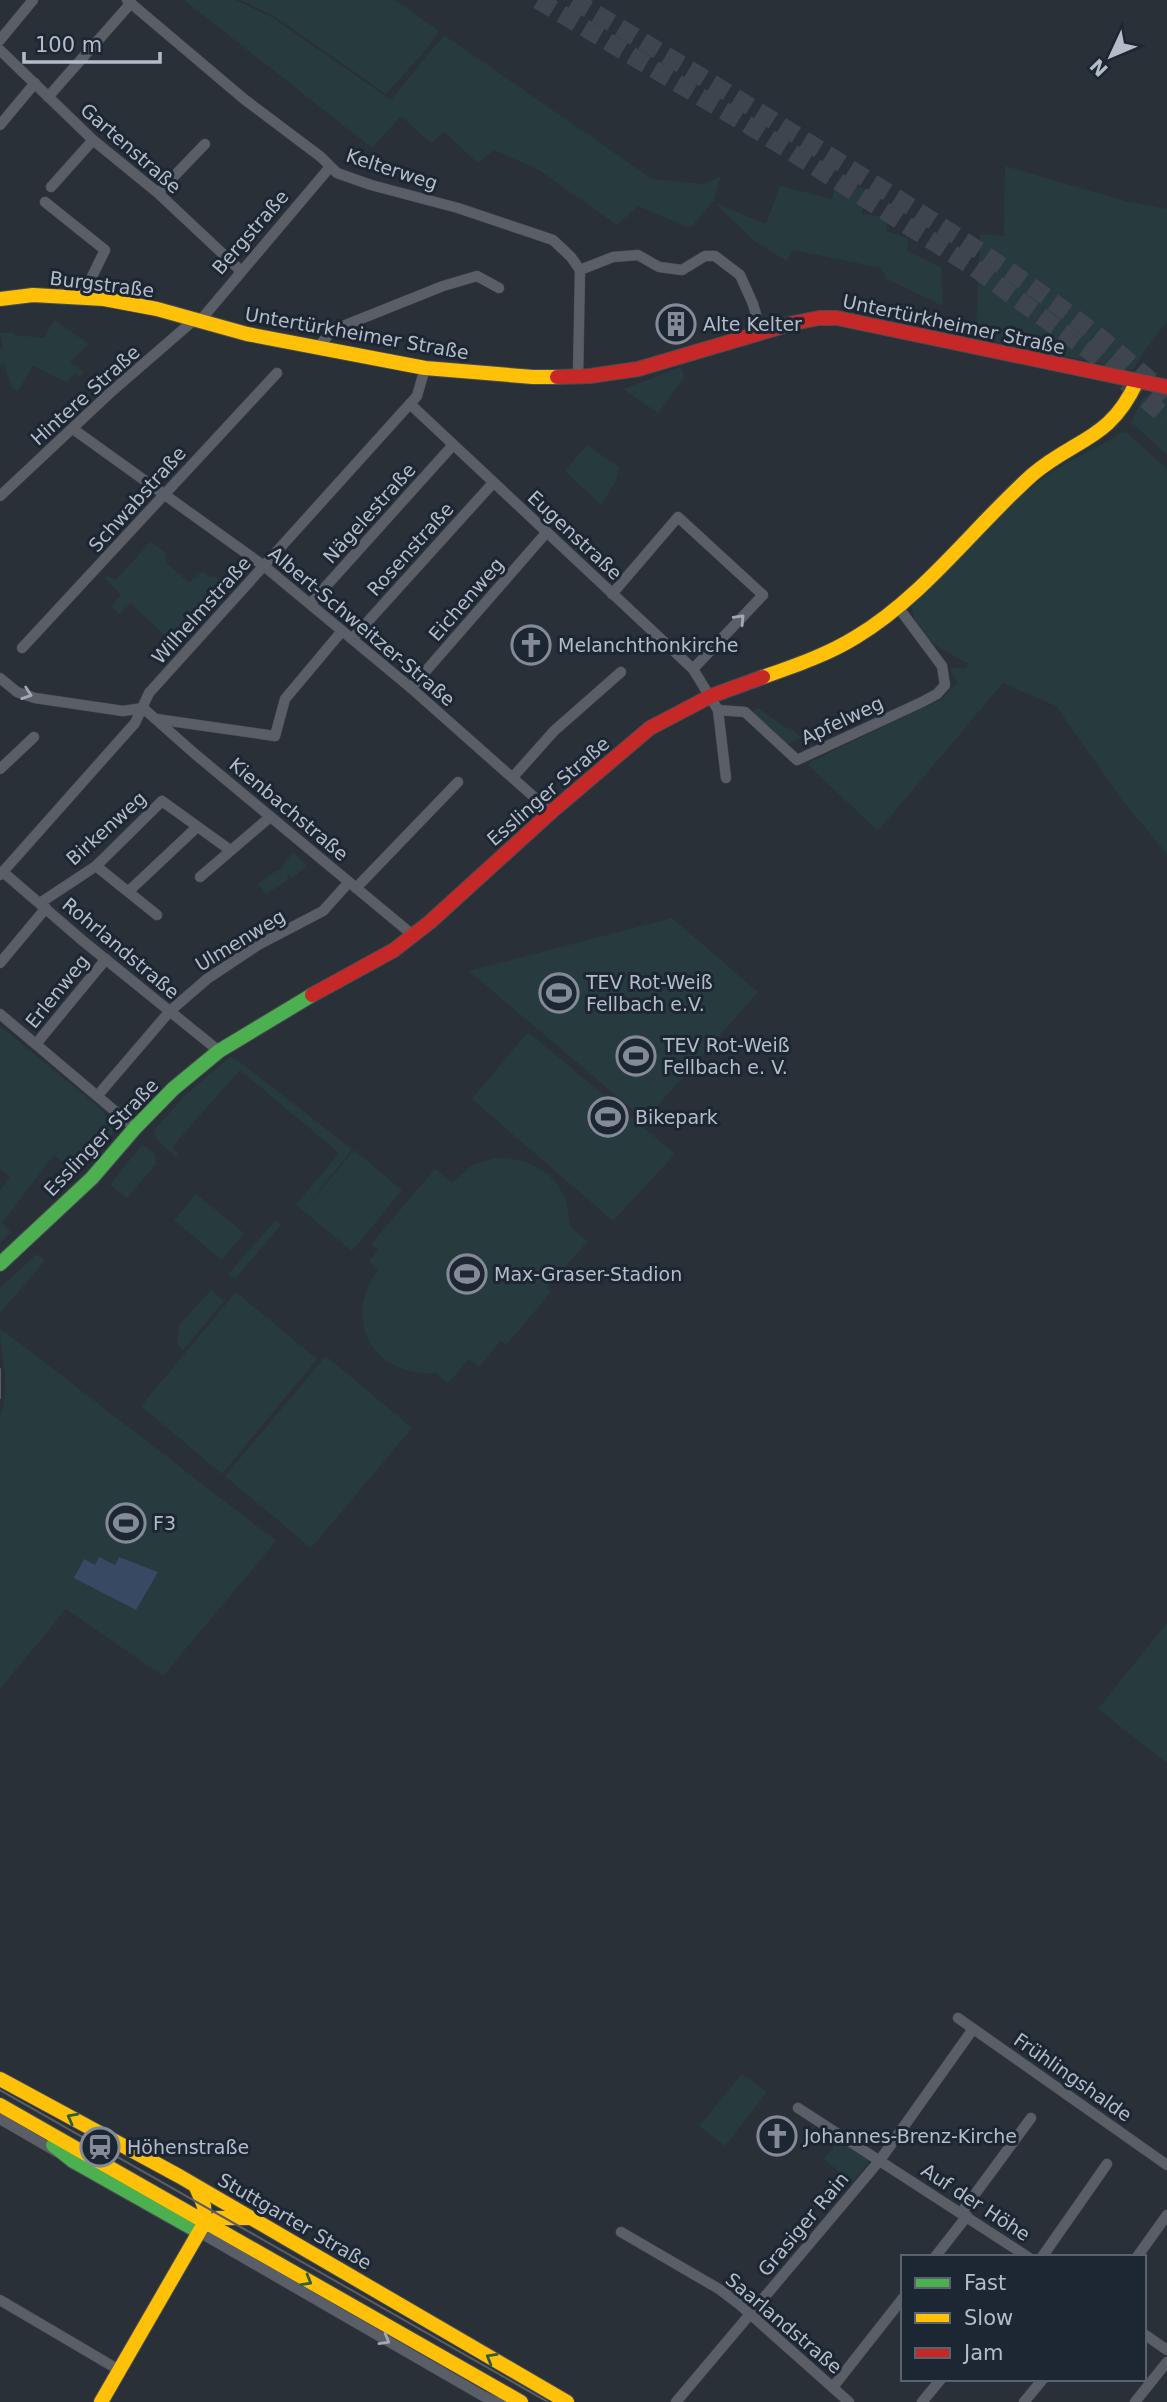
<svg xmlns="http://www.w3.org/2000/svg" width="1167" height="2402" font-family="'DejaVu Sans',sans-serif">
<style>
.green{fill:#273a3e}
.water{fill:#384963}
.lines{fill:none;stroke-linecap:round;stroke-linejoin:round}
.highway-tunnel{stroke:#3f454e;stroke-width:18;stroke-dasharray:18 9;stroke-linecap:butt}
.street-casing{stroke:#484c53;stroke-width:11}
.fast-casing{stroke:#484c53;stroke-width:16}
.slow-casing{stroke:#484c53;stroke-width:16}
.jam-casing{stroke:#484c53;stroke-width:16}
.street{stroke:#5a5e66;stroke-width:10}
.fast{stroke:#4caf50;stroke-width:14}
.slow{stroke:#ffc107;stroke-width:14}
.jam{stroke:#c62828;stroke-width:14}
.tram{stroke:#595d64;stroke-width:2}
.oneway{stroke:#a2a9b5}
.oneway2{stroke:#305d3f}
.labels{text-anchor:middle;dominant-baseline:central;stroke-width:6;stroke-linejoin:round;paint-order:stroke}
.street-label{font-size:19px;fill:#b4bcc9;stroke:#1d2633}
.poi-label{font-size:19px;fill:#b4bcc9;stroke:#1d2633;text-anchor:start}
</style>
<rect width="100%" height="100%" fill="#2a3038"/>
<g class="green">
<polygon points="184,0 236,0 273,18 391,100 444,35 652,179 704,184 721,176 713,202 690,228 638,206 617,225 539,170 494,150 478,163 444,132 431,143 401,116 372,148"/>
<polygon points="240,0 395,0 439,31 424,52 386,94 274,16"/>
<polygon points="1005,166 1125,201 1167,209 1167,322 1144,351 1133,370 976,338 980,234 1004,236"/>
<polygon points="836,181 865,189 862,214 887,217 886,231 908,238 907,251 941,267 943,306 887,279 881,268 792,250 787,261 754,241 715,203 766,224 780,186 832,199"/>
<polygon points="54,320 89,344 70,362 83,372 80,377 75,373 66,382 33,366 18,391 12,388 4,364 0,365 0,349 3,348 0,333 14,332 15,335 44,338"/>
<polygon points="681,367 684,378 658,413 623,389"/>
<polygon points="1151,393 1167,395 1167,455 1131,422 1143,398"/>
<path d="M1122,432L1127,433L1167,469V854L1122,800L1056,706L1003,683L878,831L808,765L812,761L942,699L957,683L950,669L956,667L966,669L968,663C941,649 917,639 911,605C953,561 995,514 1043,478C1068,459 1097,450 1122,432Z"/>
<polygon points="587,445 619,467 616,481 601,505 565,471"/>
<path d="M150,542C158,547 169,551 165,562L187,581L190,582L203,571L211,578L215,576L220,582L167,638L131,603L119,614L112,606L121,595L105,578L109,576L116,580Z"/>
<polygon points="758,708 786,728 788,727 817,749 806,747 801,738 784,746 751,713"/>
<polygon points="293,853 307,865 293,878 288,875 287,881 266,894 258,884 276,871 282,870 280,868"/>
<polygon points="672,918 758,992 645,1120 469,971"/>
<polygon points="0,1026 101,1109 114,1127 113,1133 79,1175 54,1155 2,1223 11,1232 0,1243 0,1191 10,1177 0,1169"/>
<polygon points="528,1032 675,1154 613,1221 472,1099"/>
<polygon points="230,1057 236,1059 352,1149 304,1210 354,1150 402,1190 352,1251 296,1205 339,1153 240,1070 172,1147 179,1155 176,1157 157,1140 154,1132 156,1128 184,1096"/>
<polygon points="142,1145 154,1153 156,1164 127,1198 110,1185"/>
<path d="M495,1158C526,1157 554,1170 566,1200C569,1207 567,1220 571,1226C574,1231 583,1237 588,1241L547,1288L551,1292L506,1345L501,1341L479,1367L469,1359L448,1383L436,1373C375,1378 340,1320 378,1270L369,1261L378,1250L371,1244L435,1169L452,1183L471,1166Z"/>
<polygon points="196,1194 244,1233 222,1260 174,1220"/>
<polygon points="276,1220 281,1225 235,1279 228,1274"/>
<polygon points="37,1254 45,1261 0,1313 0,1288"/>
<polygon points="211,1290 224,1301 183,1350 177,1344 179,1325"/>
<polygon points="236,1292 317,1359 222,1474 141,1406"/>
<path d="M0,1328L276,1541L163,1676L66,1609L0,1689V1416C12,1380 0,1363 0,1328Z"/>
<polygon points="326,1356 412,1428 311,1548 225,1476"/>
<polygon points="1167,1623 1167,1763 1098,1709"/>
<polygon points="742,2074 767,2092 725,2146 699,2126"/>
<polygon points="840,2139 871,2159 852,2183 824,2159"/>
</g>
<polygon class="water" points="99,1557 115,1565 119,1557 158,1572 136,1610 74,1578 84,1559 95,1565"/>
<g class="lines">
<g class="highway-tunnel">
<polyline points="538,0 763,134 973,267 1092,353 1167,418"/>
<path d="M573,0C675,60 776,122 876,185C978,249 1080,313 1167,396"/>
</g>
<g class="street-casing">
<g id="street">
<polyline points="127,0 244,99 321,157 337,173 371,185 458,208 553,240 571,257 580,270 578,377"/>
<polyline points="0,40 33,0"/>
<polyline points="0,50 93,140 158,193 240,270"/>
<polyline points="48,97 131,3"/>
<polyline points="0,125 35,83"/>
<polyline points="51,187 93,140"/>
<polyline points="158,193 205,144"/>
<polyline points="45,202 105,250 82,297"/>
<polyline points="580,270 613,257 638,255 659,267 682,270 705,256 715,256 740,275 753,304 761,332"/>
<polyline points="199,322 330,167"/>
<polyline points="319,346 333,330 443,286 477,276 499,288"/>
<polyline points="410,404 693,669 718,710 745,712 797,760 922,702 937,694 945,685 942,666 898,607"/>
<polyline points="73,429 264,566 411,688 551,812"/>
<polyline points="0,496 111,392 194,320"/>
<polyline points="612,594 678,517 763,595 693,669"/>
<polyline points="310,604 453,445"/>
<polyline points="352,639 493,483"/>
<polyline points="22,648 277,373"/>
<polyline points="0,678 17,692 35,698 123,711 143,708 195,754 414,936"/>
<polyline points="411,688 546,533"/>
<polyline points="718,710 726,778"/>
<polyline points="156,719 275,736 285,699 342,631"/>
<polyline points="0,769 34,737"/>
<polyline points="513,777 554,731 621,672"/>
<polyline points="96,866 157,915"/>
<polyline points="3,872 83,941 219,1051"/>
<polyline points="0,875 135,723 149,693 417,396 425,368"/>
<polyline points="200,877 270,817"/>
<polyline points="356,888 458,782"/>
<polyline points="129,891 197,827"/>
<polyline points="40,903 96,866 162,801 230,850"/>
<polyline points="0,963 46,908"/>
<polyline points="0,1014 135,1128"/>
<polyline points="36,1044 106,959"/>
<polyline points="98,1095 170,1011 207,979 258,945 323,911 349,882"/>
<polyline points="958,2018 1167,2165"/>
<polyline points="798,2108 1028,2257"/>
<polyline points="0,2119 57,2152"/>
<polyline points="961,2213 1031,2118"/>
<polyline points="199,2232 483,2396 496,2402 513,2398"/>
<polyline points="621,2232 719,2289 740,2305 849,2402"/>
<polyline points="935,2257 967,2216"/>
<polyline points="1042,2257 1107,2164"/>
<polyline points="1137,2257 1167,2215"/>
<polyline points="0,2300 119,2370"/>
<polyline points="1144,2334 1167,2350"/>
<polyline points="833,2387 903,2298"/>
<polyline points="676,2402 880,2160 973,2029"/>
<polyline points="922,2402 941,2379"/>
<polyline points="1024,2402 1043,2379"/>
<polyline points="1135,2402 1167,2362"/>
</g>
</g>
<g class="fast-casing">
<g id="fast">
<polyline points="0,1264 92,1178 135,1128 173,1089 219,1051 312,995"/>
<polyline points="53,2145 73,2161 199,2232"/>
</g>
</g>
<g class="slow-casing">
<g id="slow">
<polyline points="0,299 33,295 104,299 157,309 247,334 425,368 533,377 557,377"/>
<path d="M763,677C794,666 827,655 856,637C924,596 973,528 1032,475C1075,438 1110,441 1137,381"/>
<polyline points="0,2079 179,2176 567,2402"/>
<polyline points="0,2105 521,2402"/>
<polyline points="196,2187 204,2206 205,2223"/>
<polyline points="101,2402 202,2227 218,2218 248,2218"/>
</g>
</g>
<g class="jam-casing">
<g id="jam">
<polyline points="557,377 590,376 638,369 794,323 819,318 837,318 1167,387"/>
<polyline points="312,995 394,950 430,922 551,812 650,728 711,696 763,677"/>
</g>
</g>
<use href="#street" class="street"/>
<use href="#fast" class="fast"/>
<use href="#slow" class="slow"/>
<use href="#jam" class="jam"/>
<g class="tram">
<polyline points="0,1369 0,1398"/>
<polyline points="0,2090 548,2402"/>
</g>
</g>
<defs><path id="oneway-chevron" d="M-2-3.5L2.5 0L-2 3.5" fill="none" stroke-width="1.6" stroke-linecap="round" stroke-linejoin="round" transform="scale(1.75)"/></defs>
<g class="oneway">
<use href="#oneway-chevron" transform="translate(740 619) rotate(-47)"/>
<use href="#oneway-chevron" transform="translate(27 694) rotate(19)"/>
<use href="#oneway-chevron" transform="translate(385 2340) rotate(30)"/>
</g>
<g class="oneway2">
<use href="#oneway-chevron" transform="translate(72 2118) rotate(-152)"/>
<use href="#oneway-chevron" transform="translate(307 2281) rotate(30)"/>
<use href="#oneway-chevron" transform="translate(491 2358) rotate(-150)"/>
</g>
<defs>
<g id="building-ring" transform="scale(2.0125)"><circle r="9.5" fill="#1d2633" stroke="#848b96" stroke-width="1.5"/><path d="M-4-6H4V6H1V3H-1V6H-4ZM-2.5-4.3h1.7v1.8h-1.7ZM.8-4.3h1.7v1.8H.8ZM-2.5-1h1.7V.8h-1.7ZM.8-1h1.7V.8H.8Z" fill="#848b96"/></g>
<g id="church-ring" transform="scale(2.0125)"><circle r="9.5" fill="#1d2633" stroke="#848b96" stroke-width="1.5"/><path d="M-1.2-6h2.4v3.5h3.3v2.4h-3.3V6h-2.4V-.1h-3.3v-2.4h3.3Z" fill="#848b96"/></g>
<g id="stadium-ring" transform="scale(2.0125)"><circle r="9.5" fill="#1d2633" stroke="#848b96" stroke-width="1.5"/><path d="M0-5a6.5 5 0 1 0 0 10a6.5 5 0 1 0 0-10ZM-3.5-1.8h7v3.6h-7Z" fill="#848b96"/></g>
<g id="station-ring" transform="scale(2.0125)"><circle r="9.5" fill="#1d2633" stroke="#848b96" stroke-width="1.5"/><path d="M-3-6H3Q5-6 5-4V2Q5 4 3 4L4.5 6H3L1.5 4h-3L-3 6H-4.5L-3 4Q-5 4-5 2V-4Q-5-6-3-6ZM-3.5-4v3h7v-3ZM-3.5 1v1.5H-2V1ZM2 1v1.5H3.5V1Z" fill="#848b96"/></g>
</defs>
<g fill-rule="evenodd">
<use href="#building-ring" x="676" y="324"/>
<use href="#church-ring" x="531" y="645"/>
<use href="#stadium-ring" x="559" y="993"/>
<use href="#stadium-ring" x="636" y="1056"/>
<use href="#stadium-ring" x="608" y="1117"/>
<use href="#stadium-ring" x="467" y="1274"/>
<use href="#stadium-ring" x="126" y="1523"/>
<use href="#church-ring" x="777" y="2136"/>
<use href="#station-ring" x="100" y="2147"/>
</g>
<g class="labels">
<g class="street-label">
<text transform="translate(131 148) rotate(41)">Gartenstraße</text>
<text transform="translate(392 169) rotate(18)">Kelterweg</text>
<text transform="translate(250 232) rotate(-49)">Bergstraße</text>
<text transform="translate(102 284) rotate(7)">Burgstraße</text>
<text transform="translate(954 324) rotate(12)">Untertürkheimer Straße</text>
<text transform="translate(357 333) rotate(10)">Untertürkheimer Straße</text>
<text transform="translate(85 395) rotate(-42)">Hintere Straße</text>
<text transform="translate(137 499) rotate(-48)">Schwabstraße</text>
<text transform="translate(369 513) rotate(-48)">Nägelestraße</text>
<text transform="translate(575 535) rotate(43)">Eugenstraße</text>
<text transform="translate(410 549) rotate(-48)">Rosenstraße</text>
<text transform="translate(466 599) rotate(-49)">Eichenweg</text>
<text transform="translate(201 610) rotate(-48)">Wilhelmstraße</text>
<text transform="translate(362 626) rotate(40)">Albert-Schweitzer-Straße</text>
<text transform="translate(842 720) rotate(-25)">Apfelweg</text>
<text transform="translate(548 791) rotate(-41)">Esslinger Straße</text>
<text transform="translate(289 809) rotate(40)">Kienbachstraße</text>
<text transform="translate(106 828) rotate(-42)">Birkenweg</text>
<text transform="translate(240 940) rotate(-31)">Ulmenweg</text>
<text transform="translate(121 948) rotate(40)">Rohrlandstraße</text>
<text transform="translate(57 991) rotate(-51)">Erlenweg</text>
<text transform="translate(101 1137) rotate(-46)">Esslinger Straße</text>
<text transform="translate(1073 2077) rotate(35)">Frühlingshalde</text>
<text transform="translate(976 2202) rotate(33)">Auf der Höhe</text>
<text transform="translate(295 2221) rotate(30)">Stuttgarter Straße</text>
<text transform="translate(803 2224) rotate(-50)">Grasiger Rain</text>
<text transform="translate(784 2323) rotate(40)">Saarlandstraße</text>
</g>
<g class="poi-label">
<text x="703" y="324">Alte Kelter</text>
<text x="558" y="645">Melanchthonkirche</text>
<text x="586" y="982">TEV Rot-Weiß<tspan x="586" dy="22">Fellbach e.V.</tspan></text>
<text x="663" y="1045">TEV Rot-Weiß<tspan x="663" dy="22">Fellbach e. V.</tspan></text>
<text x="635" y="1117">Bikepark</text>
<text x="494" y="1274">Max-Graser-Stadion</text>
<text x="153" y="1523">F3</text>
<text x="804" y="2136">Johannes-Brenz-Kirche</text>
<text x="127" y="2147">Höhenstraße</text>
</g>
</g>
<rect x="901" y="2255" width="245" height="126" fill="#1d2633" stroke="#59626f" stroke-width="2"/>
<rect x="915" y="2278" width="35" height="10" fill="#4caf50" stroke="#59626f" stroke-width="2"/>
<text x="964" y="2290" font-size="21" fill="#b4bcc9">Fast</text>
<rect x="915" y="2313" width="35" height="10" fill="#ffc107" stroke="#59626f" stroke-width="2"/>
<text x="964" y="2325" font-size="21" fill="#b4bcc9">Slow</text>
<rect x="915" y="2348" width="35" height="10" fill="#c62828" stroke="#59626f" stroke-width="2"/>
<text x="964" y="2360" font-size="21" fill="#b4bcc9">Jam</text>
<g transform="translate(1111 56) rotate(226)" stroke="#1d2633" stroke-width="5" paint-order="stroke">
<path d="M0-5L12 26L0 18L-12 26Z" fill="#b4bcc9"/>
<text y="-10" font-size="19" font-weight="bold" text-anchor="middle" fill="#b4bcc9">N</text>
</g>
<path d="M24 52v10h136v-10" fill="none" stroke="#b4bcc9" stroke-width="3.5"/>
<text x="35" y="52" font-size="21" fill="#b4bcc9" stroke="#1d2633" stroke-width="5" paint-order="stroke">100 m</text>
</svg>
